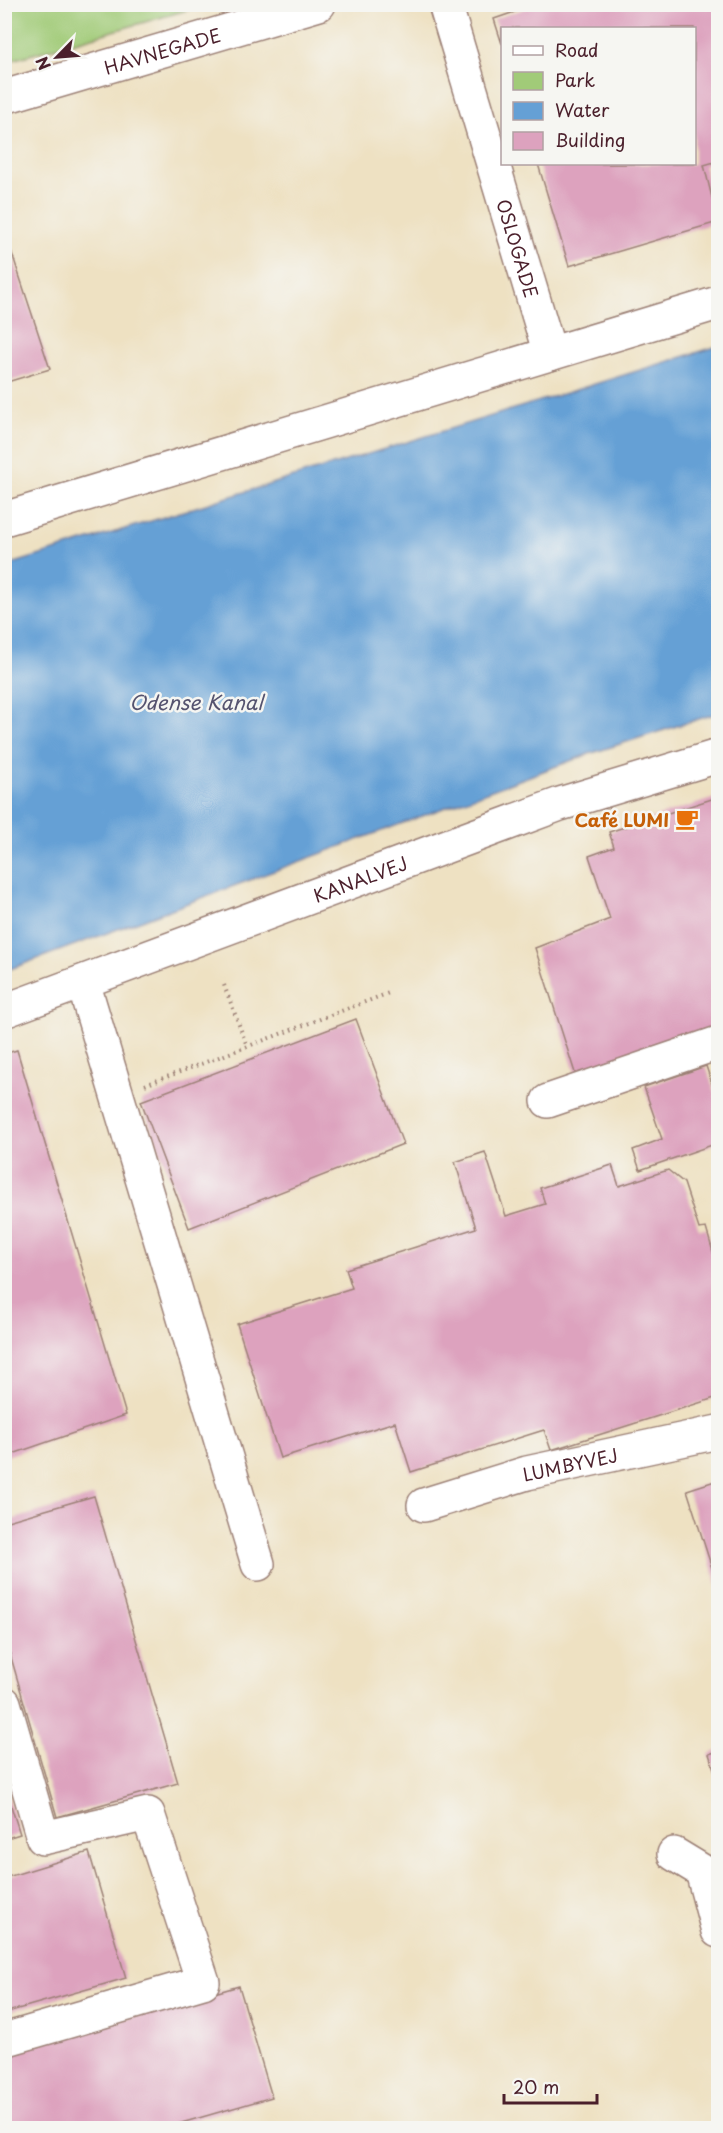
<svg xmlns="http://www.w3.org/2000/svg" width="723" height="2133" font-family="'Playpen Sans',sans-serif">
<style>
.green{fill:#a1cb78;stroke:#767552;stroke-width:1.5}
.water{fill:#65a0d5;stroke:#586080;stroke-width:1.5}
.building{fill:#dda2be}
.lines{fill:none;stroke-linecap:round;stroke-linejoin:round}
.minor-casing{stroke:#9c8076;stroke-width:36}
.path{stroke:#9c8076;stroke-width:4;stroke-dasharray:1.5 4.5;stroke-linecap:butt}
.minor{stroke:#fff;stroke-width:33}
.labels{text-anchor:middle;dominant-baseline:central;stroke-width:5;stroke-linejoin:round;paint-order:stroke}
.street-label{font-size:18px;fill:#4a1f2b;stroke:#f6f6f2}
.food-label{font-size:18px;font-weight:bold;fill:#c56008;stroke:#f6f6f2;text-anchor:end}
.water-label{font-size:20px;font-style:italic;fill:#55536f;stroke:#f6f6f2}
</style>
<rect width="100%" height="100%" fill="#f6f6f2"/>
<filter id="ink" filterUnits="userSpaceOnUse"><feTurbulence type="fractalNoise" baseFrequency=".0167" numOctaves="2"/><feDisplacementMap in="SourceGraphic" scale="12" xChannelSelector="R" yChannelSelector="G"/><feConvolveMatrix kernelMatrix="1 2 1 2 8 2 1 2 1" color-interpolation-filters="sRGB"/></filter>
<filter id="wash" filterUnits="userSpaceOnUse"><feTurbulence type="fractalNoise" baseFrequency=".008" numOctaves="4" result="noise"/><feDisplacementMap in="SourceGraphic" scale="24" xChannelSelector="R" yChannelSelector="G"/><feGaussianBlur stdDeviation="1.35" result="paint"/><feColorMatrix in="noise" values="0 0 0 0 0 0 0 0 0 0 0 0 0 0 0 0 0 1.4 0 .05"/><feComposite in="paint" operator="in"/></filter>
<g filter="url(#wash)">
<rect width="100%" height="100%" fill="#eee1c2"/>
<polygon class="green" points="5,4 205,4 205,5 5,62"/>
<polygon class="water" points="718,346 718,713 589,754 5,971 5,566"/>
<g id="blocks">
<g class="building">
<polygon points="538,4 718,4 718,161 704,165 718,222 569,266 538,164 694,164 694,28 502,28 502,44 494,19"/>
<polygon points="4,229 50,369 4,383"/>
<polygon points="718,797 718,1029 576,1076 535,948 610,919 589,856 614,847 609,832"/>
<polygon points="356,1019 403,1144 189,1228 141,1101"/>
<polygon points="17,1050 126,1415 4,1457 4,1054"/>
<polygon points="706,1066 718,1102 718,1143 640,1170 633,1150 662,1139 644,1087"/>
<polygon points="485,1152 506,1216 545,1204 540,1188 612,1165 619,1186 668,1170 684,1183 699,1229 706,1228 718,1269 718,1397 551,1450 544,1430 411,1472 395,1422 280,1458 237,1324 352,1288 346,1269 476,1228 455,1162"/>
<polygon points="718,1480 718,1587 687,1490"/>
<polygon points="94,1496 178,1783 57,1817 4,1633 4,1522"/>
<polygon points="718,1751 718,1781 709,1754"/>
<polygon points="4,1784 20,1834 4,1839"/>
<polygon points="89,1852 126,1978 4,2013 4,1878"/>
<polygon points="239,1986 272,2097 164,2128 4,2128 4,2054"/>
</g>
</g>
</g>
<g filter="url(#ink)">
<use href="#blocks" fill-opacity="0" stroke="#9c8076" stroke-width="1.5"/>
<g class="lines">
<g class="minor-casing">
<g id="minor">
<path id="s1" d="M445,4L550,354"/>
<path id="s2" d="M4,97L319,4"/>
<polyline points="4,519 718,303"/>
<polyline points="83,982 258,1564"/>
<path id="s3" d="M4,1011L560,804L718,756"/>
<polyline points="548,1101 718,1043"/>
<path id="s4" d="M424,1505L527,1473L718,1432"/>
<polyline points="4,1703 43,1838 148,1814 203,1982 4,2040"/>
<polyline points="674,1854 702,1871 718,1931"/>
</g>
</g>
<g class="path">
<polyline points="224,985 247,1046"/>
<polyline points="145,1085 389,993"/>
</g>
<use href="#minor" class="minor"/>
</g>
</g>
<defs>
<g id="cafe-bare" transform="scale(1.8)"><path d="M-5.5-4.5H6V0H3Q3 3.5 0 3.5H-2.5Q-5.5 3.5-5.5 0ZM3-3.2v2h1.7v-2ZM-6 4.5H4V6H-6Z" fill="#e8710a" stroke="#f6f6f2" stroke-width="2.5" paint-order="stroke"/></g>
</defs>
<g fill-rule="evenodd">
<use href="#cafe-bare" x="687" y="819"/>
</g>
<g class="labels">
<g class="street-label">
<text stroke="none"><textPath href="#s2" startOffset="165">HAVNEGADE</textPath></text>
<text stroke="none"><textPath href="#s1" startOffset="255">OSLOGADE</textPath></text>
<text stroke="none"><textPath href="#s3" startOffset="380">KANALVEJ</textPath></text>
<text stroke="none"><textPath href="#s4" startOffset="152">LUMBYVEJ</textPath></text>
</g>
<g class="food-label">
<text x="669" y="819">Café LUMI</text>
</g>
<g class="water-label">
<text x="196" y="702">Odense Kanal</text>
</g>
</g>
<rect width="723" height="2133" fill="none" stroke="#f6f6f2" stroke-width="24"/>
<rect x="501" y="27" width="195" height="138" fill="#f6f6f2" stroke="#b1a0a2" stroke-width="1.5"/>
<rect x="513" y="46" width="30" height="9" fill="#ffffff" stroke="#b1a0a2" stroke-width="1.5"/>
<text x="555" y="57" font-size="18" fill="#4a1f2b">Road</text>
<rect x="513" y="72" width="30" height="18" fill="#a1cb78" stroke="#b1a0a2" stroke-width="1.5"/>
<text x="555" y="87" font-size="18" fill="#4a1f2b">Park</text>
<rect x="513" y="102" width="30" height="18" fill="#65a0d5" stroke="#b1a0a2" stroke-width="1.5"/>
<text x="555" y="117" font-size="18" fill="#4a1f2b">Water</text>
<rect x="513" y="132" width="30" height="18" fill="#dda2be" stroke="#b1a0a2" stroke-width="1.5"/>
<text x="555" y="147" font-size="18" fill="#4a1f2b">Building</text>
<g transform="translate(57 57) rotate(245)" stroke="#f6f6f2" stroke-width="4.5" paint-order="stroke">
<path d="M0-4.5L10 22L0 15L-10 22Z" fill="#4a1f2b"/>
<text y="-9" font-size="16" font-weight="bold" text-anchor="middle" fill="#4a1f2b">N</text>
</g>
<path d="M504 2094v9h93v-9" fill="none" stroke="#4a1f2b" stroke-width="3"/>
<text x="513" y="2094" font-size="18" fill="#4a1f2b" stroke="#f6f6f2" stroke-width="4.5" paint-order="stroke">20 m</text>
</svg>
